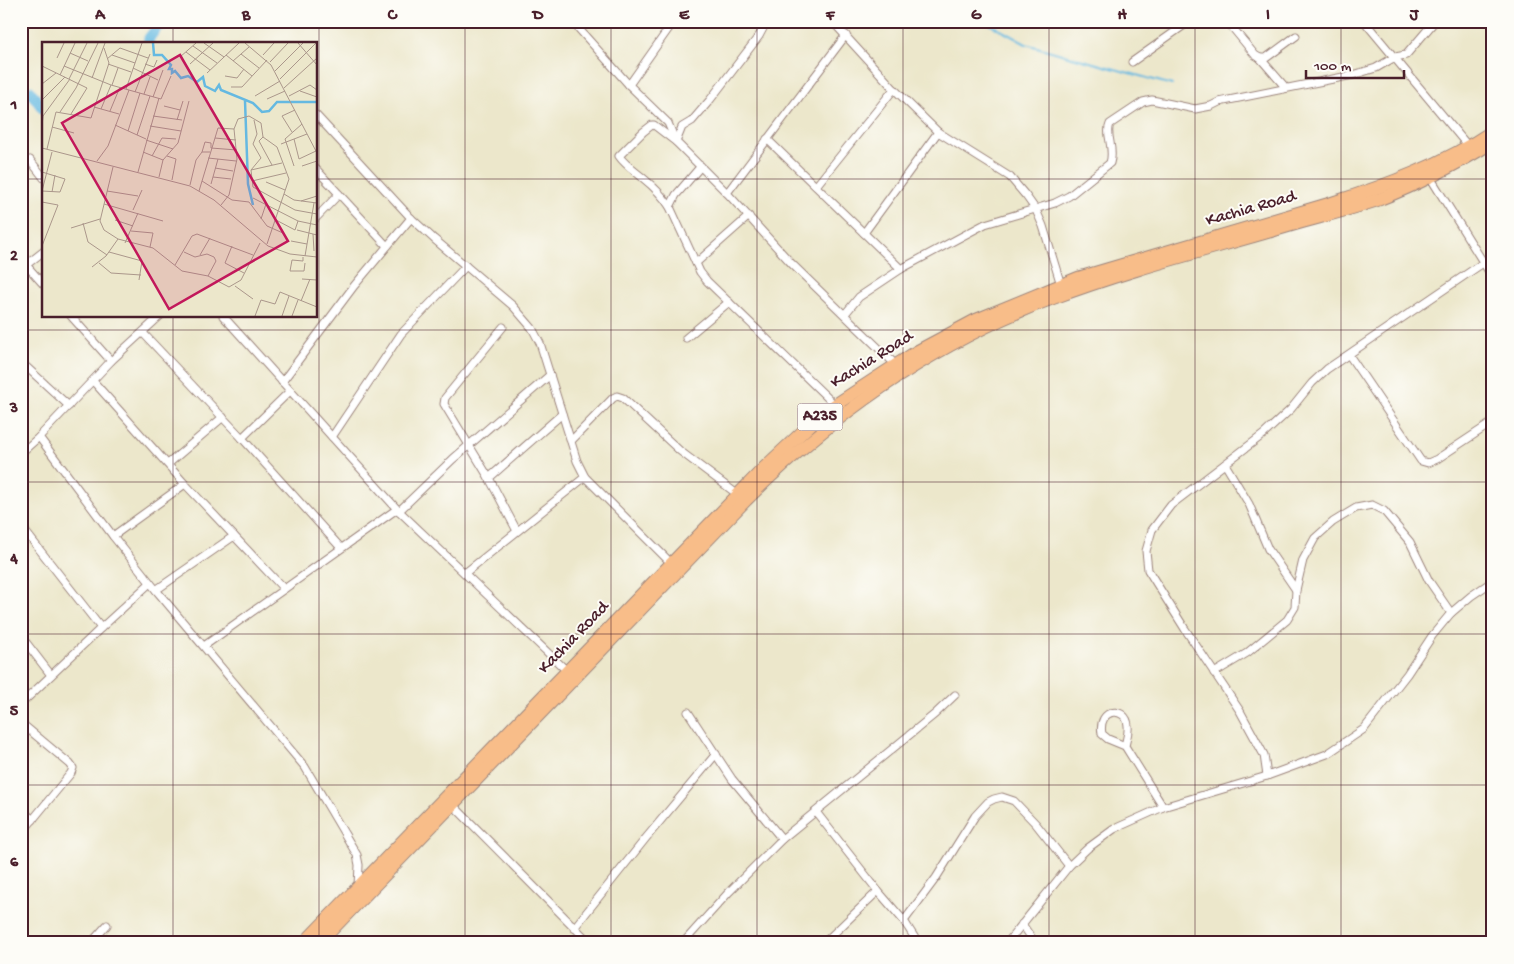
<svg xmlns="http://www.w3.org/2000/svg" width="1514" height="964" font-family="'Gochi Hand',sans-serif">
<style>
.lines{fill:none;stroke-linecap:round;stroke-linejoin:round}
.stream{stroke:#65b9e1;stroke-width:2}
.river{stroke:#65b9e1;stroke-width:11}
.street-casing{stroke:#9b837b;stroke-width:9}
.highway-casing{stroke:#9b837b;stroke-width:14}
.street{stroke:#fff;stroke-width:7}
.highway{stroke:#f8bd89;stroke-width:12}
.grid{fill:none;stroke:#4a1f2b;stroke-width:1;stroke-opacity:0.55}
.labels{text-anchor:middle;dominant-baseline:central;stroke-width:4;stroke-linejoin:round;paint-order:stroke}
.shield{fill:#fdfcf7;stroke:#806168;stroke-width:1}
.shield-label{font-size:16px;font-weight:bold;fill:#4a1f2b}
.street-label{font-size:18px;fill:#4a1f2b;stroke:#fdfcf7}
.inset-river{fill:none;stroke:#65b9e1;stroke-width:2.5}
.inset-road{fill:none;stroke:#ab978b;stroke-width:1}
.view{fill:#c2185b;fill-opacity:0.15;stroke:#c2185b;stroke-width:2.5}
.inset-edge{fill:none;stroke:#4a1f2b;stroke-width:2.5}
.neatline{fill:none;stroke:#4a1f2b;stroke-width:2}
.grid-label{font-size:16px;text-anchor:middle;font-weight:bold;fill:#4a1f2b}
</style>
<rect width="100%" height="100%" fill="#fdfcf7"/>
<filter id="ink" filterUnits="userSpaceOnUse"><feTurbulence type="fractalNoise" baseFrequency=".02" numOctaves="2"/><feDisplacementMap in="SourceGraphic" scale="10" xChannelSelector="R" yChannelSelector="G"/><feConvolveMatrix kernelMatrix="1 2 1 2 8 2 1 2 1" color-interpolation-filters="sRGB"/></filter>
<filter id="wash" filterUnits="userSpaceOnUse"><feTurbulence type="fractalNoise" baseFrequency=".0096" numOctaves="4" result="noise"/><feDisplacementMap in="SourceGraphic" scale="20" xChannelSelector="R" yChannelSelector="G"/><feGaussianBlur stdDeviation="1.12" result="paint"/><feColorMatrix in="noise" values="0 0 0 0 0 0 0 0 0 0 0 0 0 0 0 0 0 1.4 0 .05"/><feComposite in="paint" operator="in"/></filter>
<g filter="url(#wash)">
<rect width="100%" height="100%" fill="#ece7cb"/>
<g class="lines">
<polyline class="stream" points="984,21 1026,44 1172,85"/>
<g class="river">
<polyline points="148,44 149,38 159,25 179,24 183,21"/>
<polyline points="21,96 30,91 44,110"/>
</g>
</g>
</g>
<g filter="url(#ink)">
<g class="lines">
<g class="street-casing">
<g id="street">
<polyline points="587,21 579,29 629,85 668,123 676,142 727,193 792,264 896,365"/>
<polyline points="832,21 894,89 938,132 1010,177 1026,196 1036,210 1043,226 1061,285"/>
<polyline points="1063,21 1067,21"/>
<polyline points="1227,21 1255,55 1260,58 1286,88"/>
<polyline points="1364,21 1468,146"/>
<polyline points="1260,58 1266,58 1296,36"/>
<polyline points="1132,62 1190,21"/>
<polyline points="629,85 674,21"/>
<polyline points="316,115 411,218 434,239 513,306 532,328 540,343 577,461 585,477 671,563"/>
<polyline points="767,139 901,269"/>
<polyline points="30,160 44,178"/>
<polyline points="701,166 676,195 670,207 700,272 707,281 835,405"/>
<polyline points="316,169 387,246"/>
<polyline points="1430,177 1493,278"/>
<polyline points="816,186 894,89"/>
<polyline points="727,193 846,35"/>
<path d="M670,207C663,196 653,186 643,178C635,171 625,165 619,156L643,132L652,125H654L676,142L682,127L692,121L710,100L759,36L767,21"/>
<polyline points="316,218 339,194"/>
<polyline points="864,233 938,132"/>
<polyline points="696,263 749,216"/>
<polyline points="27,266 44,285"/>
<polyline points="21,269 44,251"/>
<path d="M845,314L859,297L901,269L985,224L1055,203L1069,196L1110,163C1115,148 1105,135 1110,124L1143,102L1152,100L1195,109L1211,106L1219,102L1353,75L1376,68L1395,57L1406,55L1435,21"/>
<polyline points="71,316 111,361"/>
<polyline points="223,316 397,509 567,671"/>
<polyline points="503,327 445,398 444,404 489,478 517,531"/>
<polyline points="143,333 242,438 341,548"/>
<polyline points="686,338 729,302"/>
<polyline points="1349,355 1421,461 1428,463 1437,459 1493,422"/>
<polyline points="21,362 69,406"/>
<polyline points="93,381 185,484 284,589"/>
<polyline points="282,382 354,286 411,218"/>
<polyline points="39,437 113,536 156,590 305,767 357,855 359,865 358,886"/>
<polyline points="332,437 401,334 466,266"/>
<polyline points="242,438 290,391"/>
<polyline points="571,441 613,398 617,396 623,398 680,451 737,494"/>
<polyline points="21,453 39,437 111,361 160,316"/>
<polyline points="168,464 223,417"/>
<polyline points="1225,464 1249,504 1268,549 1296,590"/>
<polyline points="489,478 562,414"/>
<polyline points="399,511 453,459 550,375"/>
<polyline points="21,526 101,628"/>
<polyline points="113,536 185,484"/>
<polyline points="465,573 585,477"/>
<polyline points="156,590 234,536"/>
<polyline points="21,636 51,675"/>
<polyline points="204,646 397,509"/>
<polyline points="1214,673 1247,653 1287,620 1295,607 1296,590 1303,560 1315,538 1333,522 1356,508 1372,505 1384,511 1410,542 1429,581 1451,613"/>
<polyline points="21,704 101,628 150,583"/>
<polyline points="688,712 732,779 782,839"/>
<polyline points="21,723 70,764 73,768 71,773 21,834"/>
<path d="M1125,746C1126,740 1129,733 1128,726C1127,706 1097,707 1102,734L1108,739L1125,746L1163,807"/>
<polyline points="1267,776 1264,755 1240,711 1185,629 1148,570 1146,551 1152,530 1171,505 1264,434 1291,409 1312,383 1327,369 1483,263"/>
<polyline points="453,805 590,943"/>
<polyline points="21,809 33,820"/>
<polyline points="816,812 878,891 904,921 918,943"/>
<polyline points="904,921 936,878 975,816 988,802 994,799 1002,797 1014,801 1036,824 1069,866"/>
<polyline points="1022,924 1035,943"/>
<polyline points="574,928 646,838 716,754"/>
<polyline points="91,943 107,925"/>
<polyline points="683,943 729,892 782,839 935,714 955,695"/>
<polyline points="824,943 878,891"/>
<polyline points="1007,943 1069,866 1088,848 1114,829 1163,807 1267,776 1327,754 1364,729 1407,674 1432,636 1451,613 1471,596 1493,581"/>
</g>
</g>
<g class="highway-casing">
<g id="highway">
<path d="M304,943L764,468L811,424L835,405L916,352L976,320L1078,278L1332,203C1388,185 1444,164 1493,131"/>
<path d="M319,943L746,500C834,413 937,341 1053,298C1132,268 1215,248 1295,224C1323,216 1352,209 1380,199C1419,184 1457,164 1493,142"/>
</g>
</g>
<use href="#street" class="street"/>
<use href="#highway" class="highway"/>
</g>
</g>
<path class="grid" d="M173,21V44M319,21V943M465,21V943M611,21V943M757,21V943M903,21V943M1049,21V943M1195,21V943M1341,21V943M21,179H44M316,179H1493M173,316V943M21,330H1493M21,482H1493M21,634H1493M21,785H1493"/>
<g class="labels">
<rect class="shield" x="797.5" y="403.5" width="45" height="27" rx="4"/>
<g class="shield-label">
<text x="820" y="417">A235</text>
</g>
<g class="street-label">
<text transform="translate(1251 209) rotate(-16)">Kachia Road</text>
<text transform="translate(872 360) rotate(-32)">Kachia Road</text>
<text transform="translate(574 638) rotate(-46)">Kachia Road</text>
</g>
</g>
<g transform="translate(42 42)">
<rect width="275" height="275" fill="#ece7cb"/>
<path class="inset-river" d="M111,1L112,13H120L129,23L127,27H130V31L133,29L139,36L146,34L155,40L161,35L163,44L173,49L177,43L179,48L211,61L220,70L227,69L235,60H275M203,59L206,142L211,163"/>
<path class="inset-road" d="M162,1L182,15M203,1L229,23L275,111M256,1L275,23M151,4L175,21M144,10L168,28M28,11L46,19M199,12L217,26M70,13L93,21M184,13L210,34M221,13L232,1M138,15L154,1M15,16L22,1M65,17L78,6L106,16M191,19L207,5M228,20L246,1M66,22L89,30M103,22L112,25L115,18M148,22L171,1M0,24L45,46L29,72M22,24L69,43L119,57L129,34M91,26L116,38M233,29L261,1M165,31L197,1M18,33L33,1M183,34L195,36L202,27M50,36L63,1M27,37L45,1M238,37L274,1M0,42L14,31M70,43L76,26M189,45H200L225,18M242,46L275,16M84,47L100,1M258,49L275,55M93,50L108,12M102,52L108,35M213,54L238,39M247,54L268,43L275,48M111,55L121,28M225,57L243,49M0,58L23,35M122,64L138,68M52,65L77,72M59,67L69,43M68,69L78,45M18,70L34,46L56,1M111,74L140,78M135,78L141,59M212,78L215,92L211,102L219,116L209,128L211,145L253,168L275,172M73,83L104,97M0,84L1,74L28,37M108,84L139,89M10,85L32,91M86,89L98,51M250,90L240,74L253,68M95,93L108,54M221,95L217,99L230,123M173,96L194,98M252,97L257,117L274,109M104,98L131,107M239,102L265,92M0,106L148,144L172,158L226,204L248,212L275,215M5,107L14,70L49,76L67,21L62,6M101,110L121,118M160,110L163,100L169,101V106L195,108M110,114L120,96L134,97M125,114L134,117L130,138M166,116L194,119M55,119L66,104L87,48M252,124L243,97L260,82M260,124L275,119M71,125L58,179L62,188L76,197L111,206L140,229L166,234L187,245L199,238L218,201M173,126L191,129M209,128L240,121M0,130L23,137L18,150L0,149M96,130L117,56M117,135L121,118L136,101L147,59M171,135L189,137M160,139L190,158L207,160L225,184L241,191M210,139L244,131M224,140L243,148M169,142L176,117M148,143L154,118L160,110H168M0,149L10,110M65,149L96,154M157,149L176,86L192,87M10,150L13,133M242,152L252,158L275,161M211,156L256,179L275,183M259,159L275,154M0,160L16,163L0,204M62,162L121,179M179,163L187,153L195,117L192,87L196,77L207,74L219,81L221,95L235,105L247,137L225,202M91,168L100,148M219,177L224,162M73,178L91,184M234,178L253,188L256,179M41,181L46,200L65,213M29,186L58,177M255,188L275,193M89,189L111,191L108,205M271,192L272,209M249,199L265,202M83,201L96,171M190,204L183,221L202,231M67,210L100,219L97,238M142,210L153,215L165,212L172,215L174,219L166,234M158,213L168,196M263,214L272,161M261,215V219L250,218L248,229H262L263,221M57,221L69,231L99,233M133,223L150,194L155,192L211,213M50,225L64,214L76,197M260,237L275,238M193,244L211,257M259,259L268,237M213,274L219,258L233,262L238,250L275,265M240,274L247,254M250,274L256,258"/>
<path class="view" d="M138,13L246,199L127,267L20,81Z"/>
<rect width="275" height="275" class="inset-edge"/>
</g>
<rect width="1514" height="964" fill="none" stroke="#fdfcf7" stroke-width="55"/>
<path d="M1306 70v8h98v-8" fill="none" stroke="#4a1f2b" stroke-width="2.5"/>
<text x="1314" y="70" font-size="15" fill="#4a1f2b" stroke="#fdfcf7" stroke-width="4" paint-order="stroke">100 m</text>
<rect x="28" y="28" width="1458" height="908" class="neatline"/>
<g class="grid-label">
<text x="100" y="19">A</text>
<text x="246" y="19">B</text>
<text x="392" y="19">C</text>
<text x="538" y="19">D</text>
<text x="684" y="19">E</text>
<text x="830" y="19">F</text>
<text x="976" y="19">G</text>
<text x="1122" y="19">H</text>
<text x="1268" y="19">I</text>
<text x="1414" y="19">J</text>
<text x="14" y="109">1</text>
<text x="14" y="260">2</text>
<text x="14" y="412">3</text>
<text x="14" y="563">4</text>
<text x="14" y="715">5</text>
<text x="14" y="866">6</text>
</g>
</svg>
